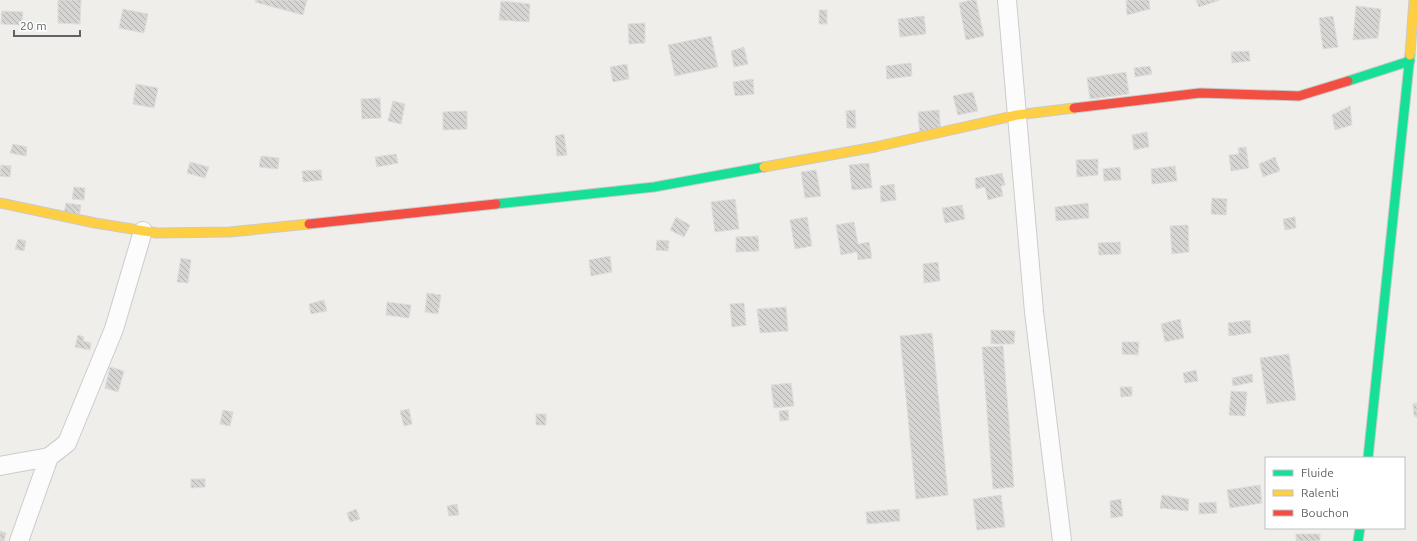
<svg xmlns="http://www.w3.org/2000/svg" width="1417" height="541" font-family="Ubuntu,sans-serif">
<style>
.building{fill:url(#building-back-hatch);stroke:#deddd9}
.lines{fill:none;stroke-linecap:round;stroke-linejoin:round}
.street-casing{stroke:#cbcccc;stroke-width:20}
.fast-casing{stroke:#cacacb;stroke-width:11}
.slow-casing{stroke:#cacacb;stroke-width:11}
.jam-casing{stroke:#cacacb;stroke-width:11}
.street{stroke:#fdfcfc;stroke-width:18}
.fast{stroke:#16e098;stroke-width:9}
.slow{stroke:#ffcf43;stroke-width:9}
.jam{stroke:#f24e42;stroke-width:9}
</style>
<defs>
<pattern id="building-back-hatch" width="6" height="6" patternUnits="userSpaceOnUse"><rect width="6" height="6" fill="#d6d5d3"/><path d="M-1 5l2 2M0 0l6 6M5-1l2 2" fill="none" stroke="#b1b0af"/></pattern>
</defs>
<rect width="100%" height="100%" fill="#efeeea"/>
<g class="building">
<polygon points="58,0 81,0 80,24 58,23"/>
<polygon points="256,0 307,0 303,15 255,2"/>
<polygon points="971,0 976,0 984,36 966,40 959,3"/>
<polygon points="1126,0 1149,0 1150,9 1127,15"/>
<polygon points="1196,0 1220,0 1199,7"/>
<polygon points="501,1 530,4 529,22 499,20"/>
<polygon points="1356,6 1381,9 1378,38 1353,40"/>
<polygon points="123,9 148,14 144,33 119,28"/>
<rect x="819" y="10" width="8" height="14"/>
<polygon points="2,11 23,12 22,25 1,24"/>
<polygon points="924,16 926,34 900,37 898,19"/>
<polygon points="1333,16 1338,47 1323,49 1319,18"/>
<polygon points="645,23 645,43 629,44 628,24"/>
<polygon points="711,36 718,67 675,76 668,45"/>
<polygon points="744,47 748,64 734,67 731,51"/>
<polygon points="1249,51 1250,61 1232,63 1231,52"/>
<polygon points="911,63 912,76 887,79 886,66"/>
<polygon points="627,64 629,79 613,82 610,67"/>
<polygon points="1150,66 1152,74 1135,77 1134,68"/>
<polygon points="1126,72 1129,94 1090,99 1087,78"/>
<polygon points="753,79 754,94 735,96 733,82"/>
<polygon points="136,84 158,88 154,108 133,104"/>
<polygon points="973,92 978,111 958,115 953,96"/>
<polygon points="380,98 381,118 362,119 361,99"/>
<polygon points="393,101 405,104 401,124 388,121"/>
<polygon points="1350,106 1352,125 1335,130 1332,115"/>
<polygon points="855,110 856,128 847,128 846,111"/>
<polygon points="939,110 941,134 920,136 918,112"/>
<polygon points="467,111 467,129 443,130 443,112"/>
<polygon points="1147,132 1149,147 1134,150 1132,135"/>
<polygon points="564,134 567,155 557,156 555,136"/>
<polygon points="13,144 27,147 26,156 10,153"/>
<polygon points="1246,147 1249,168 1231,171 1229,155 1239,154 1238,148"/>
<polygon points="396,154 398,163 377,167 375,157"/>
<polygon points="261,156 279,158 278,169 259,167"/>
<polygon points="1275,157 1280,171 1263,177 1259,164"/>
<polygon points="1098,159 1098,175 1077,177 1076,160"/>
<polygon points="190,162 209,167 205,178 187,173"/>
<polygon points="869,163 872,188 852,190 849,165"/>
<polygon points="1,165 11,166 10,177 0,176"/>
<polygon points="1175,166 1177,181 1152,184 1151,169"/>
<polygon points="1120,167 1121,180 1104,181 1103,169"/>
<polygon points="321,170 322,180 303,182 302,171"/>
<polygon points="816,170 821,196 805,198 801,172"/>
<polygon points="1002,173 1005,185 1001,186 1003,196 988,200 985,187 976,189 975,178"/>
<polygon points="894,184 896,200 881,202 880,186"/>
<polygon points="74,187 85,188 84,200 72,199"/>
<polygon points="1212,198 1227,199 1226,215 1211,214"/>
<polygon points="735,199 739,229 715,232 711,202"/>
<polygon points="66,203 81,205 79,217 64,214"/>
<polygon points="1088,203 1089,218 1056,221 1055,207"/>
<polygon points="962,205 965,219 945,223 942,208"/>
<polygon points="676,217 690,225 684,237 670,230"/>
<polygon points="807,217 812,246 795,249 790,220"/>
<polygon points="1295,217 1296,228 1285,230 1283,219"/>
<polygon points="854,222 858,244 869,242 872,258 858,260 857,252 841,255 836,225"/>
<polygon points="1188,225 1189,252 1172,254 1170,226"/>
<polygon points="758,236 759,251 736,252 736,237"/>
<polygon points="18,239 26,241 24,251 15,249"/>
<polygon points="657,240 669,241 668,251 656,250"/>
<polygon points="1120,242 1121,254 1099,255 1098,243"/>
<polygon points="610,256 612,272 591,276 589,260"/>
<polygon points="181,258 191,260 188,283 177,282"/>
<polygon points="938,262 940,281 924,283 923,264"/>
<polygon points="427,293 441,295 438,314 425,312"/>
<polygon points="324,300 327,311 311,314 309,304"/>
<polygon points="387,302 411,305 409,318 386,315"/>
<polygon points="744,303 746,325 732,327 730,304"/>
<polygon points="786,307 788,331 760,333 757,309"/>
<polygon points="1180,319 1184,338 1165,342 1161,324"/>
<polygon points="1250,320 1251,333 1229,336 1228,323"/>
<polygon points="991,330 1015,331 1014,344 991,344"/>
<polygon points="932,333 948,495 916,499 900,336"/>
<polygon points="78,335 84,337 83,341 91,343 90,350 75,347"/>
<polygon points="1122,342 1139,342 1138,355 1122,354"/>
<polygon points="1003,346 1014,487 993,489 982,347"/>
<polygon points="1289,354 1296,400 1267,404 1260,358"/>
<polygon points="110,367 124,371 118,392 105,388"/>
<polygon points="1196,370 1198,381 1185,383 1183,373"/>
<polygon points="1252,374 1253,382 1233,386 1232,378"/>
<polygon points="791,383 794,406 774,408 771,385"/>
<polygon points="1120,387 1132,387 1132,396 1121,397"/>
<polygon points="1231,391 1247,392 1245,416 1229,415"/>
<polygon points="1417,403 1417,417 1415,417 1413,404"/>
<polygon points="1413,405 1417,405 1417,416 1414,416"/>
<polygon points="409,409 412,424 404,426 400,411"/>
<polygon points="223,410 233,412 230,426 220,424"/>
<polygon points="788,410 789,420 780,421 779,411"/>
<rect x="536" y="414" width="10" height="11"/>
<polygon points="191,479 205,479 205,487 191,488"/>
<polygon points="1260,485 1262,503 1230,508 1227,490"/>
<polygon points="1001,495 1005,527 977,530 973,499"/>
<polygon points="1162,495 1189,499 1188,511 1160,508"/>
<polygon points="1121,499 1123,516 1111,518 1110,501"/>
<polygon points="1216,502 1217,513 1199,514 1199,503"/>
<polygon points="457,504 459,515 449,516 447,506"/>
<polygon points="356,509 360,519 350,522 347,513"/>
<polygon points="899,509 900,521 867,524 866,512"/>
<polygon points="0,531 6,533 4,541 0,541"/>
<rect x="1296" y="534" width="24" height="7"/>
</g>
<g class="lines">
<g class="street-casing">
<g id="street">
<polyline points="1007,0 1034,312 1062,541"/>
<polyline points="0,466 49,457"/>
<polyline points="19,541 49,457 67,443 114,329 143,231"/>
</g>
</g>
<g class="fast-casing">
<g id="fast">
<polyline points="1348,81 1410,61"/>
<polyline points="496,204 654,187 764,167"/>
<polyline points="1368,458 1410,55"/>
<polyline points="1358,541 1360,528"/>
</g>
</g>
<g class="slow-casing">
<g id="slow">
<polyline points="1410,55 1414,0"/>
<polyline points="764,167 875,147 1017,115 1074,108"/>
<polyline points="0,203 95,223 157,233 230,232 309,224"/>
</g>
</g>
<g class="jam-casing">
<g id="jam">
<polyline points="1074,108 1200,93 1299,96 1348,81"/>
<polyline points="309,224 496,204"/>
</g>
</g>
<use href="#street" class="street"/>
<use href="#fast" class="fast"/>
<use href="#slow" class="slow"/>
<use href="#jam" class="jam"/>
</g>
<rect x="1265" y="457" width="140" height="72" fill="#ffffff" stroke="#bfc1c3"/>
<rect x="1273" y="470" width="20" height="6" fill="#16e098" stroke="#bfc1c3"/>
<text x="1301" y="477" font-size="12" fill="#5f6368">Fluide</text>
<rect x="1273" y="490" width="20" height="6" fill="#ffcf43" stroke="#bfc1c3"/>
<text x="1301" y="497" font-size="12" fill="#5f6368">Ralenti</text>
<rect x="1273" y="510" width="20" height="6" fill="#f24e42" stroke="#bfc1c3"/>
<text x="1301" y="517" font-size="12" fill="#5f6368">Bouchon</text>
<path d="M14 30v6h66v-6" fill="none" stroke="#5f6368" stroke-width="2"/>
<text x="20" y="30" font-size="12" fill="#5f6368" stroke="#ffffff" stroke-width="3" paint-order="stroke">20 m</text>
</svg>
